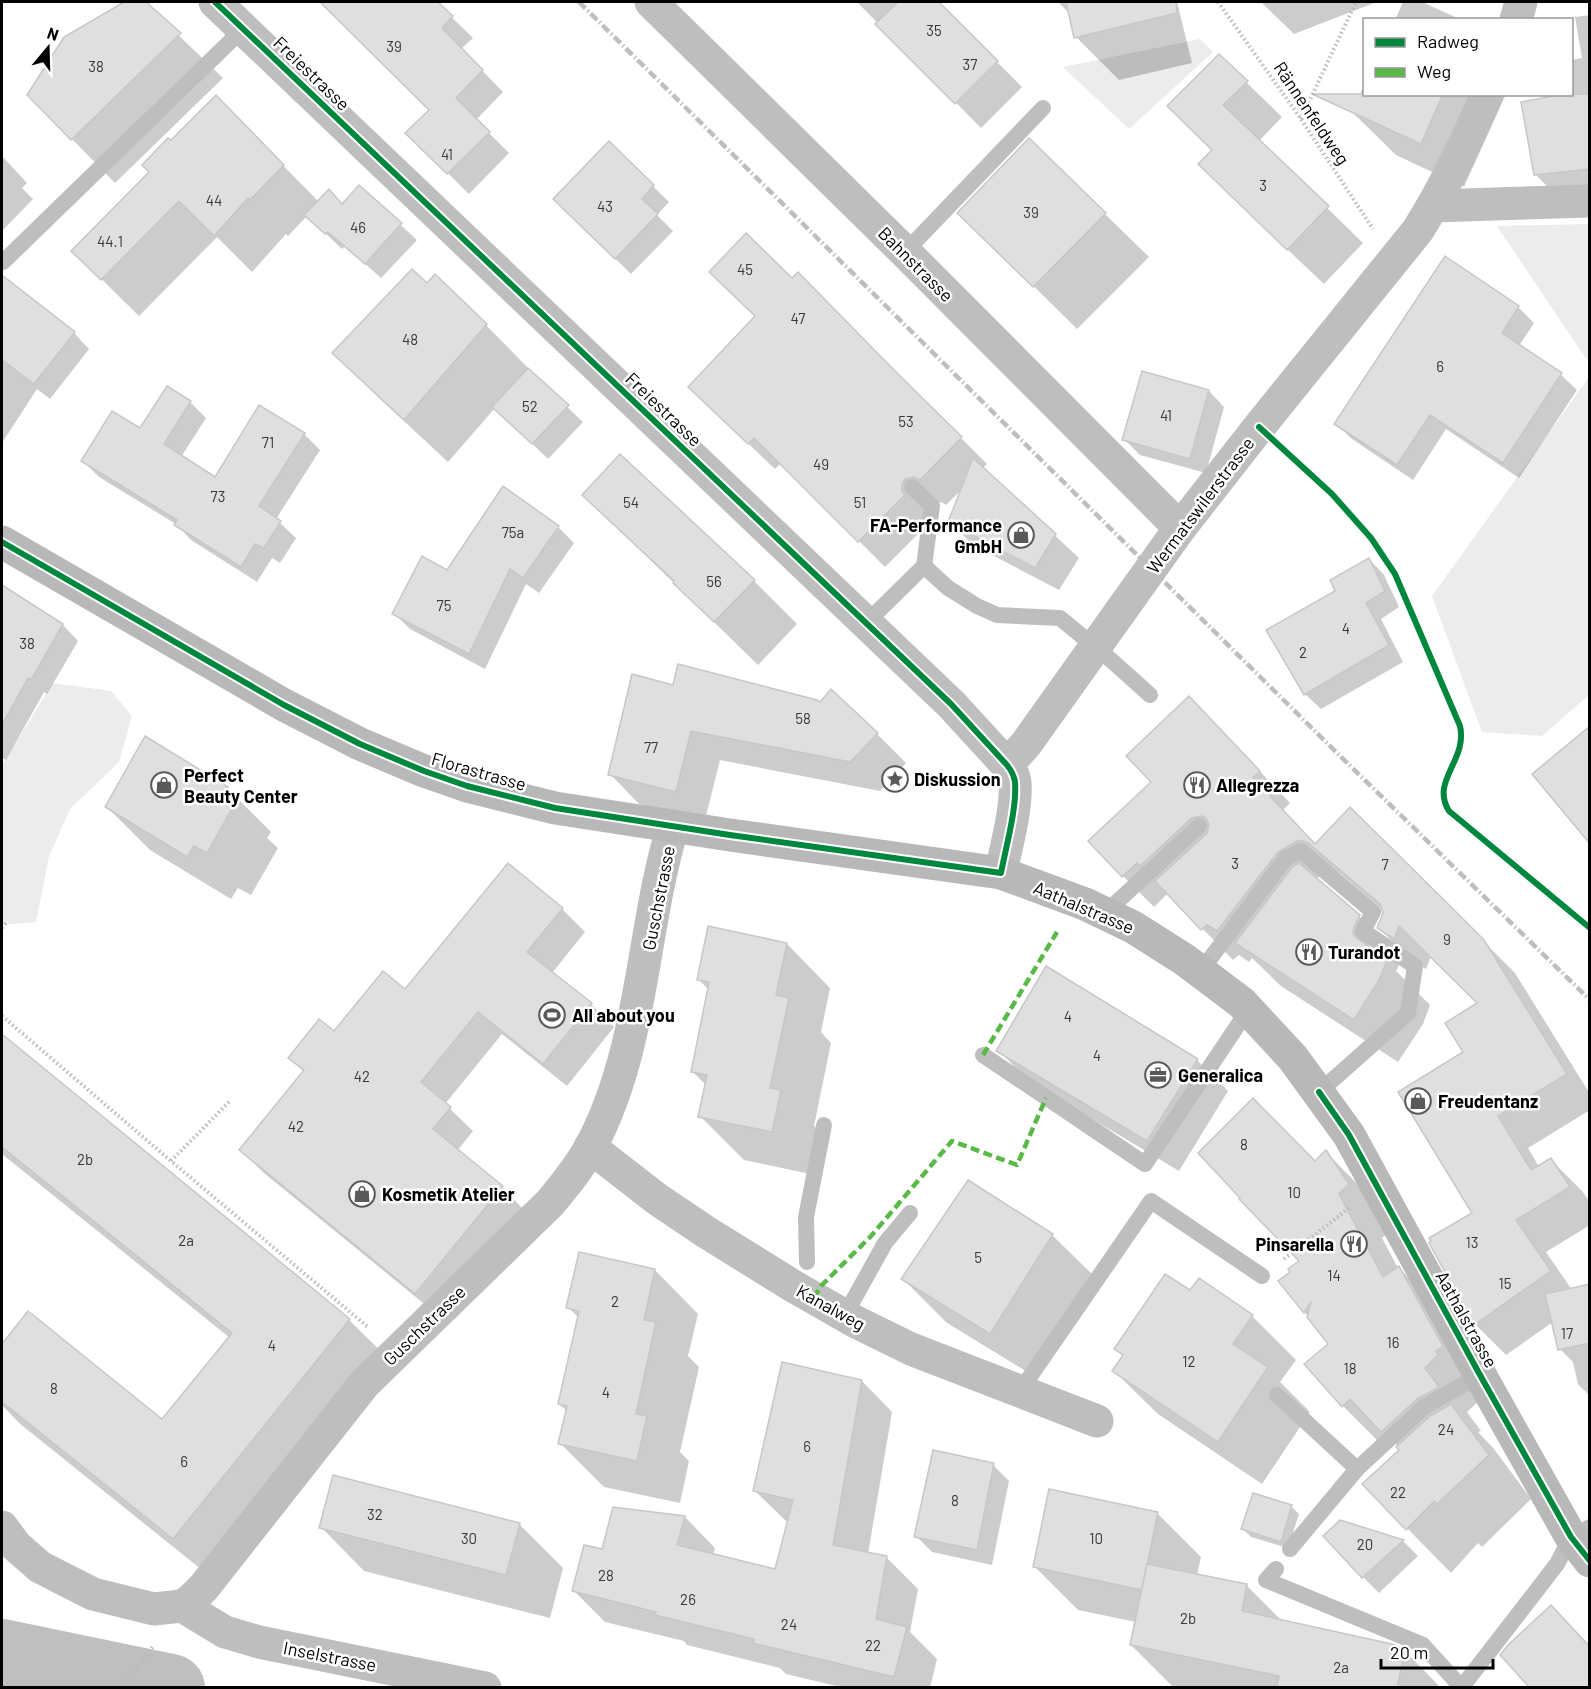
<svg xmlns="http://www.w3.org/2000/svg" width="1591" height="1689" font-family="Barlow,sans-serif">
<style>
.green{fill:#ececec}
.shadow{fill:#0003}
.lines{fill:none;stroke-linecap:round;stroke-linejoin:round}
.river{stroke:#bfbfbf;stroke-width:68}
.building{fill:#dfdfdf;stroke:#c7c7c7;stroke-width:1.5}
.path{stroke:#b9b9b9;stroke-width:4;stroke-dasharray:1.5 3;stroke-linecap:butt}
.service{stroke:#bebebe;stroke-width:16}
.minor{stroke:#bebebe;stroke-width:33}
.secondary{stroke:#b8b8b8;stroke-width:33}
.rail{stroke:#bebebe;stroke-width:4.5;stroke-dasharray:9 3 1.5 3;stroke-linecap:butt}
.quiet{stroke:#58b947;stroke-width:4.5;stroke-dasharray:9 4.5;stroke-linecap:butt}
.cycleway-casing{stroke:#fff;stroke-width:10}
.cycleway{stroke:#00873e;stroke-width:6}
.labels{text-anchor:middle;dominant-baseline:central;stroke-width:5;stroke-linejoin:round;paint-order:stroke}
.number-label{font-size:15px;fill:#383838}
.street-label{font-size:18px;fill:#000;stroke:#fff}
.poi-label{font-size:18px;font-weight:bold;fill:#000;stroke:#fff;text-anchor:start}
</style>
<rect width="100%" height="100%" fill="#fff"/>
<g class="green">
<polygon points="1200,39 1213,52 1129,129 1063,67"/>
<polygon points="1589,224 1590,224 1589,363 1497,226"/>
<polygon points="1589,377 1589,695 1542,736 1482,732 1432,596"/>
<polygon points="53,683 111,691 132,716 119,762 70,809 49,856 36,922 2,925 2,765"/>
</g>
<g class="shadow">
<polygon points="127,2 144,2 223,78 115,183 29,95 65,38"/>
<polygon points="326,2 436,2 473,38 461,49 503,92 476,120 509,153 469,194 407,133 431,110 324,3"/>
<polygon points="857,2 937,2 1022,87 981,128"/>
<polygon points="1058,2 1177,2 1192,63 1119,80 1076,37 1070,14"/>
<polygon points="1261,2 1373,2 1374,3 1294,34"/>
<polygon points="1403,2 1422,2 1462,20 1395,20"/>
<polygon points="1590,15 1590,203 1566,205 1535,174 1559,94 1572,94 1572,60 1582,58 1575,17"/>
<polygon points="1246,82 1282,117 1259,141 1363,243 1324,284 1235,200 1213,150 1170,106"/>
<polygon points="1364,85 1364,94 1506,94 1464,187 1396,155 1352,112"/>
<polygon points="216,97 319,202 343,206 359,187 417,240 381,278 345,246 342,249 307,216 288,236 286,234 252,272 217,237 139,316 73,251 151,172 171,142"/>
<polygon points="1029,140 1149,257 1077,329 1003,256"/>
<polygon points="609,143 669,202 657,215 673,231 631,274 555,199"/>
<polygon points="2,156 27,183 22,188 33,199 2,231"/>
<polygon points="1445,259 1518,307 1534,323 1519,346 1561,375 1577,390 1519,478 1446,429 1413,480 1352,439 1336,424"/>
<polygon points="427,285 486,325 529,369 528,370 583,422 548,459 495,408 448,462 378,397 334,353"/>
<polygon points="13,286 74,333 89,349 50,399 37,389 2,443 2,300"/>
<polygon points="1143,373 1209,391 1224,407 1206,473 1140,455 1124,439"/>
<polygon points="190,402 206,418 181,457 215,479 304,434 320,450 276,519 296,538 280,563 272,558 257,582 191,540 176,524 99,477 83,461"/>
<polygon points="716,413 961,438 987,464 983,468 1079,558 1059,590 973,545 949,521 962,489 946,505 941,502 931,505 930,522 885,567 781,463 775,469"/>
<polygon points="584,495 754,581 797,624 758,665"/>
<polygon points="558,527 574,543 539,593 526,584 485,669 410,629 394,613 447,572"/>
<polygon points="1369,559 1384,575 1399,607 1381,619 1403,662 1321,709 1305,694 1337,591"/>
<polygon points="2,587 63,625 78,641 47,694 44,692 6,760 2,758"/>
<polygon points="633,676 877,734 906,763 880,791 720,760 705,820 639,804 610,774"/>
<polygon points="1220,729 1290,803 1283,810 1316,845 1440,898 1515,973 1590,1094 1590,1110 1528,1148 1539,1167 1551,1160 1582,1191 1590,1202 1590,1225 1546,1252 1572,1290 1590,1286 1590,1402 1588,1394 1578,1384 1573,1362 1560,1349 1553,1322 1506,1355 1475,1324 1474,1214 1465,1053 1479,1004 1431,956 1426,969 1410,959 1378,927 1384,911 1341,874 1335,871 1329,872 1315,879 1359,916 1402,959 1396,971 1430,1005 1423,1024 1398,1062 1281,986 1252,958 1249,962 1239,955 1233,960 1168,893 1154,907 1123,876"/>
<polygon points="145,739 227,788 271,832 267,838 278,848 251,895 238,888 231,899 150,850 107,807"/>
<polygon points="508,866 562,909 585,932 552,973 591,1004 614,1027 567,1086 502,1034 445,1104 473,1131 457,1151 502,1187 525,1211 439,1316 264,1173 241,1150 304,1072 290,1058 334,1034 406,991"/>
<polygon points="787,944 830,988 821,1032 831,1043 814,1126 823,1135 815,1175 744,1160 700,1116 706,1085 693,1072 709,990 699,980"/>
<polygon points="1047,968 1197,1060 1228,1091 1179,1171 1029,1081 998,1050"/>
<polygon points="2,1036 349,1320 393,1363 217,1582 19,1423 2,1405 2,1347 28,1313 163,1421 230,1338 2,1154"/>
<polygon points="1326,1152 1369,1196 1392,1228 1382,1238 1398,1268 1399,1268 1442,1311 1481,1399 1467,1412 1481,1431 1478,1432 1494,1449 1531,1499 1482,1547 1478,1543 1451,1573 1364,1484 1401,1451 1394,1442 1386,1449 1343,1406 1330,1344 1280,1281 1292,1273 1302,1261 1315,1162"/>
<polygon points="1052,1235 1096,1278 1034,1376 947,1323 903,1279"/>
<polygon points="655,1270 698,1314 688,1356 699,1367 680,1452 689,1461 680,1503 604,1487 560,1443 567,1411 559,1404 579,1318 568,1307"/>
<polygon points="1199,1280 1252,1316 1296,1360 1280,1382 1310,1412 1262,1484 1158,1414 1114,1371 1124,1357 1116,1349 1190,1293"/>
<polygon points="862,1381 892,1412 868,1554 887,1558 918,1589 910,1632 937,1659 930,1688 845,1688 786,1674 780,1668 687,1645 684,1641 605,1622 574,1591 603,1551 685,1517 715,1548 713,1556 776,1571 788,1522 786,1521 755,1491"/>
<polygon points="993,1465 1009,1481 992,1565 932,1552 916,1536"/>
<polygon points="1291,1506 1299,1514 1288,1548 1251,1537 1243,1529"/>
<polygon points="1157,1513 1201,1557 1197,1575 1246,1585 1282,1621 1404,1650 1441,1688 1174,1688 1131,1645 1136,1622 1078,1610 1034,1566"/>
<polygon points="519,1524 563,1568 550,1618 364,1571 321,1527"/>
<polygon points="1403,1541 1418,1556 1379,1593 1363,1577"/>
</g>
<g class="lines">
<polyline class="river" points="2,1653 171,1688"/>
</g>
<g class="building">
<polygon points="124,2 146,2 181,33 71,140 27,95 64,37"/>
<polygon points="320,2 438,2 453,16 442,28 483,70 456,98 490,132 447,174 405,133 429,110"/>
<polygon points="898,2 939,2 998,61 955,104 875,24"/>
<polygon points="1066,2 1176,2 1177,13 1074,38"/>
<polygon points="1219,54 1248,81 1223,105 1329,206 1287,250 1198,164 1212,150 1167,106"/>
<polygon points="1312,94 1443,94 1421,144"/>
<polygon points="1563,94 1590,94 1590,169 1534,175 1521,102"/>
<polygon points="216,95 284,165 250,200 248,198 214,236 179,201 101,280 71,251 149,172 142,165 168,138 171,140"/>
<polygon points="1029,138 1106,213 1033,287 957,213"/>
<polygon points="609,141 654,185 642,199 658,214 615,259 553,199"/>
<polygon points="359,185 402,223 365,264 328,232 325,234 304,215 329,189 342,204"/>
<polygon points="746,233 792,278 798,272 895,371 962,437 920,480 914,477 905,479 902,485 902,491 905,495 858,542 754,438 748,444 688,387 755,316 709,272"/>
<polygon points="1445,256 1519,306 1502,333 1562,373 1503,463 1430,415 1397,465 1334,424"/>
<polygon points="412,269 427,283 435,274 487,324 404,420 332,353"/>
<polygon points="2,275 75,332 34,384 2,360"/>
<polygon points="528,368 569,405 532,444 492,407"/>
<polygon points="1142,371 1209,390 1190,459 1122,440"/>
<polygon points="167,386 191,401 164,444 215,477 259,405 305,433 259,506 281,521 264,548 255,544 241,567 174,525 177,520 81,461 112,411 140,428"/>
<polygon points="620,454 755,580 714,622 673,583 674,581 582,495"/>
<polygon points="973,458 1056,534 1035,568 948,522"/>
<polygon points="503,486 559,526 523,578 510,569 469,654 392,614 422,556 447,570"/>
<polygon points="1369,558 1385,591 1366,603 1389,645 1304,695 1266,630 1335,591 1330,580"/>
<polygon points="2,585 63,624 31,680 28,678 2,725"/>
<polygon points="678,664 817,700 820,702 831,689 878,733 850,762 691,731 676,792 608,775 632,674 673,685"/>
<polygon points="1189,696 1260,771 1253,778 1315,844 1350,807 1441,897 1484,940 1567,1074 1498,1116 1531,1170 1551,1158 1570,1187 1516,1220 1551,1271 1474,1325 1429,1243 1431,1241 1429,1238 1472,1213 1398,1092 1463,1052 1445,1023 1477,1003 1399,926 1394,939 1377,928 1383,913 1380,904 1308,843 1303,841 1297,841 1278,852 1217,931 1207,925 1201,930 1155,881 1207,833 1209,824 1206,818 1202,816 1192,818 1140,866 1137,863 1122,877 1088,841 1151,782 1126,756"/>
<polygon points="1590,726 1590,844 1532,774"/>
<polygon points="145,736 228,787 222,797 235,803 207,853 194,846 187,857 105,807"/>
<polygon points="508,863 563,908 527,952 592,1003 543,1064 478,1012 421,1082 451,1107 433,1129 503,1186 415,1294 239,1150 304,1070 288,1058 319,1019 334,1031 383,971 405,989"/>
<polygon points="1299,863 1360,915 1354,927 1353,932 1354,936 1387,960 1379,980 1354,1020 1235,943 1293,866"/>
<polygon points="708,926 787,943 776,995 789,998 770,1088 781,1090 772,1132 698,1117 707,1075 691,1072 709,982 697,980"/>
<polygon points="1046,966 1198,1059 1147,1141 996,1051"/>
<polygon points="2,1034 350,1319 173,1539 2,1402 2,1344 28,1311 162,1419 232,1333 2,1147"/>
<polygon points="1253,1098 1315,1161 1326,1150 1349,1184 1339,1194 1383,1277 1399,1266 1443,1346 1436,1351 1438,1355 1425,1368 1439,1387 1417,1399 1381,1432 1350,1399 1342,1407 1304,1364 1328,1344 1307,1317 1311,1302 1304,1313 1278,1281 1290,1272 1288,1269 1299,1261 1239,1199 1240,1198 1198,1153"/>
<polygon points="968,1180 1053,1234 990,1334 901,1279"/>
<polygon points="579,1252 655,1269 644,1320 656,1322 636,1414 647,1416 637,1461 558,1444 567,1406 558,1404 579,1311 566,1308"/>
<polygon points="1165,1274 1190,1290 1199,1278 1253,1315 1233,1344 1268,1367 1218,1442 1112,1371 1123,1355 1114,1349"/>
<polygon points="1590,1284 1590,1343 1558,1350 1545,1294"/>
<polygon points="782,1362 862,1380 833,1545 887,1556 876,1619 907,1627 894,1677 753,1643 754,1639 655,1615 656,1612 572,1591 584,1545 602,1549 613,1507 685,1516 677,1545 775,1569 793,1500 753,1491"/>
<polygon points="1451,1404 1489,1455 1437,1504 1434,1501 1406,1530 1362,1484 1399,1450 1396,1447 1430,1416"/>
<polygon points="933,1450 994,1463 977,1550 914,1537"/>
<polygon points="333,1475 520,1523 506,1575 319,1528"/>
<polygon points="1049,1489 1158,1512 1142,1590 1033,1567"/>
<polygon points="1253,1493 1292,1505 1281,1542 1241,1529"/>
<polygon points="1340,1520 1404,1540 1362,1578 1323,1536"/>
<polygon points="1147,1564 1247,1584 1242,1611 1392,1644 1405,1649 1397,1688 1277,1688 1279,1676 1130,1645"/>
<polygon points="1551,1605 1590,1647 1590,1688 1530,1688 1500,1655 1509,1644"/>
</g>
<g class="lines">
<g class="path">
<polyline points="1218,2 1301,119 1373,229"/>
<polyline points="1301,119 1356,2"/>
<polyline points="2,928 6,923"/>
<polyline points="2,1016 171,1161"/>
<polyline points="229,1102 171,1161 369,1328"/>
<polyline points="1284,1259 1349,1208"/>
<polyline points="122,1688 154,1645"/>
</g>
<g class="service">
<polyline points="905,252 1043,108"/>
<polyline points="3,262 243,29"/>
<polyline points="924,566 948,588 977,606 997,615 1060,618 1111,660 1150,695"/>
<polyline points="866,623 924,566 932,506 912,487"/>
<polyline points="1105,913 1199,826"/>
<polyline points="1200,972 1286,858 1301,851 1373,912 1363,931 1415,966 1408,1013 1319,1092"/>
<polyline points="983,1055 1145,1164 1248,1010"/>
<polyline points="807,1262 806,1217 824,1125"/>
<polyline points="845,1315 885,1243 910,1213"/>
<polyline points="1020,1391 1151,1201 1262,1276"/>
<polyline points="1277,1395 1357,1469"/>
<polyline points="1290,1549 1357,1469 1424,1407 1480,1375"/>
<polyline points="1276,1569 1266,1580 1423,1645 1462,1688"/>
<polyline points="1462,1687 1557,1564 1571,1537 1590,1527"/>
</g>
<g class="minor">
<path d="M215,2L951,704L1007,765C1011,770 1014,775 1015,782C1017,809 1006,846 1001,873"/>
<polyline points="651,2 905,252 1180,528"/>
<polyline points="1516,20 1521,2"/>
<polyline points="1433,206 1590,201"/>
<path d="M1007,765L1026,744L1180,528L1259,427L1418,230C1445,187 1467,141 1487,94"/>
<polyline points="590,1147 657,1199 706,1232 793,1286 856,1322 911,1349 1097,1421"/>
<path d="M2,1527L16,1546L40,1567L93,1594L154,1609L182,1606L191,1600L204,1587L364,1384L550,1203C565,1185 579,1168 590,1148C644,1048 641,931 673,826"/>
<polyline points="182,1606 225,1632 259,1642 485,1688"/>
</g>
<polyline class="secondary" points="2,542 284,705 360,744 424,771 467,786 555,808 730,835 1001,873 1085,904 1133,927 1185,960 1242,1003 1293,1058 1349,1135 1480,1375 1571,1537 1590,1561"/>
<polyline class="rail" points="579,2 1333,749 1590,1000"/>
<g class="quiet">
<polyline points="983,1055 1057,932"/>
<polyline points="814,1298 821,1286 871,1236 952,1141 1017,1165 1046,1098"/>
</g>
<g class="cycleway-casing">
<g id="cycleway">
<path d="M1259,427L1332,494L1371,538L1395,574L1460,726C1468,760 1430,781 1449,811L1590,928"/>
<path d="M2,542L284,705L360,744L424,771L467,786L555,808L730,835L1001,873C1006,846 1017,809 1015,782C1014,775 1011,770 1007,765L951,704L215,2"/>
<polyline points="1319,1092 1349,1135 1480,1375 1571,1537 1590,1561"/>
</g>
</g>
<use href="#cycleway" class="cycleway"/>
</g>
<defs>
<g id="shop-ring" transform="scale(1.35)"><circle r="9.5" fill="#fff" stroke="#595959" stroke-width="1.5"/><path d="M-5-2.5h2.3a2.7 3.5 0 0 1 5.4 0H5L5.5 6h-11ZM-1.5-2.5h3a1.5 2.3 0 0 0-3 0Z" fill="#595959"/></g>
<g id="sight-ring" transform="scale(1.35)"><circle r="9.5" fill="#fff" stroke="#595959" stroke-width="1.5"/><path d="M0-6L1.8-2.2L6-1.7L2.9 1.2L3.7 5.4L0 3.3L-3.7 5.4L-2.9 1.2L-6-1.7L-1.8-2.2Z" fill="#595959"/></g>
<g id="restaurant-ring" transform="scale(1.35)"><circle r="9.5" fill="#fff" stroke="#595959" stroke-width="1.5"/><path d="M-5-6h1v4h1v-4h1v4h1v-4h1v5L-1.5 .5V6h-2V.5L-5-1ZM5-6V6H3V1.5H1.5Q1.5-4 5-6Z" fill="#595959"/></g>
<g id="stadium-ring" transform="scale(1.35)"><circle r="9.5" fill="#fff" stroke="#595959" stroke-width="1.5"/><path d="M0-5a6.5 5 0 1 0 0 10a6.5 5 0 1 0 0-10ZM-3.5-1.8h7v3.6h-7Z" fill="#595959"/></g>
<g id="office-ring" transform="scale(1.35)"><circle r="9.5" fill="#fff" stroke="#595959" stroke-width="1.5"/><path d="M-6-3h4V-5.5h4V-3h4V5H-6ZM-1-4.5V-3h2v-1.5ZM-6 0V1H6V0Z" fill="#595959"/></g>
</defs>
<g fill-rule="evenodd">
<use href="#shop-ring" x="1021" y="535"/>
<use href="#sight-ring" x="895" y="779"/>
<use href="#shop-ring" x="164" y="785"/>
<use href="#restaurant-ring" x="1197" y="785"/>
<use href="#restaurant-ring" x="1309" y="952"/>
<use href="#stadium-ring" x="552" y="1015"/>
<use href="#office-ring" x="1158" y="1075"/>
<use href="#shop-ring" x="1418" y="1101"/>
<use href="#shop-ring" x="362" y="1194"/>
<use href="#restaurant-ring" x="1354" y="1244"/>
</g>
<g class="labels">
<g class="number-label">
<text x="934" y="30">35</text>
<text x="394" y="46">39</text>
<text x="970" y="64">37</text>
<text x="96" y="66">38</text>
<text x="447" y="154">41</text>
<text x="1263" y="185">3</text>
<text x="214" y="200">44</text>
<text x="605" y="206">43</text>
<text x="1031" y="212">39</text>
<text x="358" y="227">46</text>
<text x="110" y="241">44.1</text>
<text x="745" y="269">45</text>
<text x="798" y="318">47</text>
<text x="410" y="339">48</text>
<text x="1440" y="366">6</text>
<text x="530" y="406">52</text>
<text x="1166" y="415">41</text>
<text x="906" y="421">53</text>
<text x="268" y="442">71</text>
<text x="821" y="464">49</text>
<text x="218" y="496">73</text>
<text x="631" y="502">54</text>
<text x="860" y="502">51</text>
<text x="513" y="532">75a</text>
<text x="714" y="581">56</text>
<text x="444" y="605">75</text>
<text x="1346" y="628">4</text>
<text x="27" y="643">38</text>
<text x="1303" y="652">2</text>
<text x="803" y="718">58</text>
<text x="651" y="747">77</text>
<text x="1235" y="863">3</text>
<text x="1385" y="864">7</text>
<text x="1447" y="939">9</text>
<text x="1068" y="1016">4</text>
<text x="1097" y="1055">4</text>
<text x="362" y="1076">42</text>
<text x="296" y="1126">42</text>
<text x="1244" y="1144">8</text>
<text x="85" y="1159">2b</text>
<text x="1294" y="1192">10</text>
<text x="186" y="1240">2a</text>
<text x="1472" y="1242">13</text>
<text x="978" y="1257">5</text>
<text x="1334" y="1275">14</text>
<text x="1505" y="1283">15</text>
<text x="615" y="1301">2</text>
<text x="1567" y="1333">17</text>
<text x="1393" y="1342">16</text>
<text x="272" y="1345">4</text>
<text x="1189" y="1361">12</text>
<text x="1350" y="1368">18</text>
<text x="54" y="1388">8</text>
<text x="606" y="1392">4</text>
<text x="1446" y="1429">24</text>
<text x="807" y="1446">6</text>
<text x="184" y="1461">6</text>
<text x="1398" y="1492">22</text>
<text x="955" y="1500">8</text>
<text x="375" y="1514">32</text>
<text x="469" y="1538">30</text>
<text x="1096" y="1538">10</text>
<text x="1365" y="1544">20</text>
<text x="606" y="1575">28</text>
<text x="688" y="1599">26</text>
<text x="1188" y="1618">2b</text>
<text x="789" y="1624">24</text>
<text x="873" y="1645">22</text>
<text x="1341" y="1667">2a</text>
</g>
<g class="street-label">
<text transform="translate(312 73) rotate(44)">Freiestrasse</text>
<text transform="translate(1312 113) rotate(56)">Rännenfeldweg</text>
<text transform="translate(916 264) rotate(45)">Bahnstrasse</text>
<text transform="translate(664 409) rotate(44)">Freiestrasse</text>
<text transform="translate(1200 505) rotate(-53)">Wermatswilerstrasse</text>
<text transform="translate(479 771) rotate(16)">Florastrasse</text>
<text transform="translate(658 898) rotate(-79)">Guschstrasse</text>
<text transform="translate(1084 907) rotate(23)">Aathalstrasse</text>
<text transform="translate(831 1307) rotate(29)">Kanalweg</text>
<text transform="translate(1467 1319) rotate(61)">Aathalstrasse</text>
<text transform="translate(424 1325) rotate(-44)">Guschstrasse</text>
<text transform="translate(330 1656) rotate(11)">Inselstrasse</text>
</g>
<g class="poi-label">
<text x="1002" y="525" text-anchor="end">FA-Performance<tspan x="1002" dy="21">GmbH</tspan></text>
<text x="184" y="775">Perfect<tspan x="184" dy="21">Beauty Center</tspan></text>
<text x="914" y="779">Diskussion</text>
<text x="1216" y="785">Allegrezza</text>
<text x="1328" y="952">Turandot</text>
<text x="572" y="1015">All about you</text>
<text x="1178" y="1075">Generalica</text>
<text x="1438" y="1101">Freudentanz</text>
<text x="382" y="1194">Kosmetik Atelier</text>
<text x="1334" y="1244" text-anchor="end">Pinsarella</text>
</g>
</g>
<rect width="1591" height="1689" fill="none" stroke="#000000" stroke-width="6"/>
<rect x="1363" y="18" width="210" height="78" fill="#ffffff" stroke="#999999" stroke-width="1.5"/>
<rect x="1375" y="38" width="30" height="9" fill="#00873e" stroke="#999999" stroke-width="1.5"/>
<text x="1417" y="48" font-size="18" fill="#000000">Radweg</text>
<rect x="1375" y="68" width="30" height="9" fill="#58b947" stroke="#999999" stroke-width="1.5"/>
<text x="1417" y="78" font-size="18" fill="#000000">Weg</text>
<g transform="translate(48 48) rotate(19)" stroke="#ffffff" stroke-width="4.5" paint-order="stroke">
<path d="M0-4.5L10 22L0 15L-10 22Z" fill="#000000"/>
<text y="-9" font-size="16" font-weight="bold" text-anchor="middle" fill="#000000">N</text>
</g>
<path d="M1381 1659v9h112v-9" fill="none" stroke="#000000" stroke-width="3"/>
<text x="1390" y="1659" font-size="18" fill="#000000" stroke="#ffffff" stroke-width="4.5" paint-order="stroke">20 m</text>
</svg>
